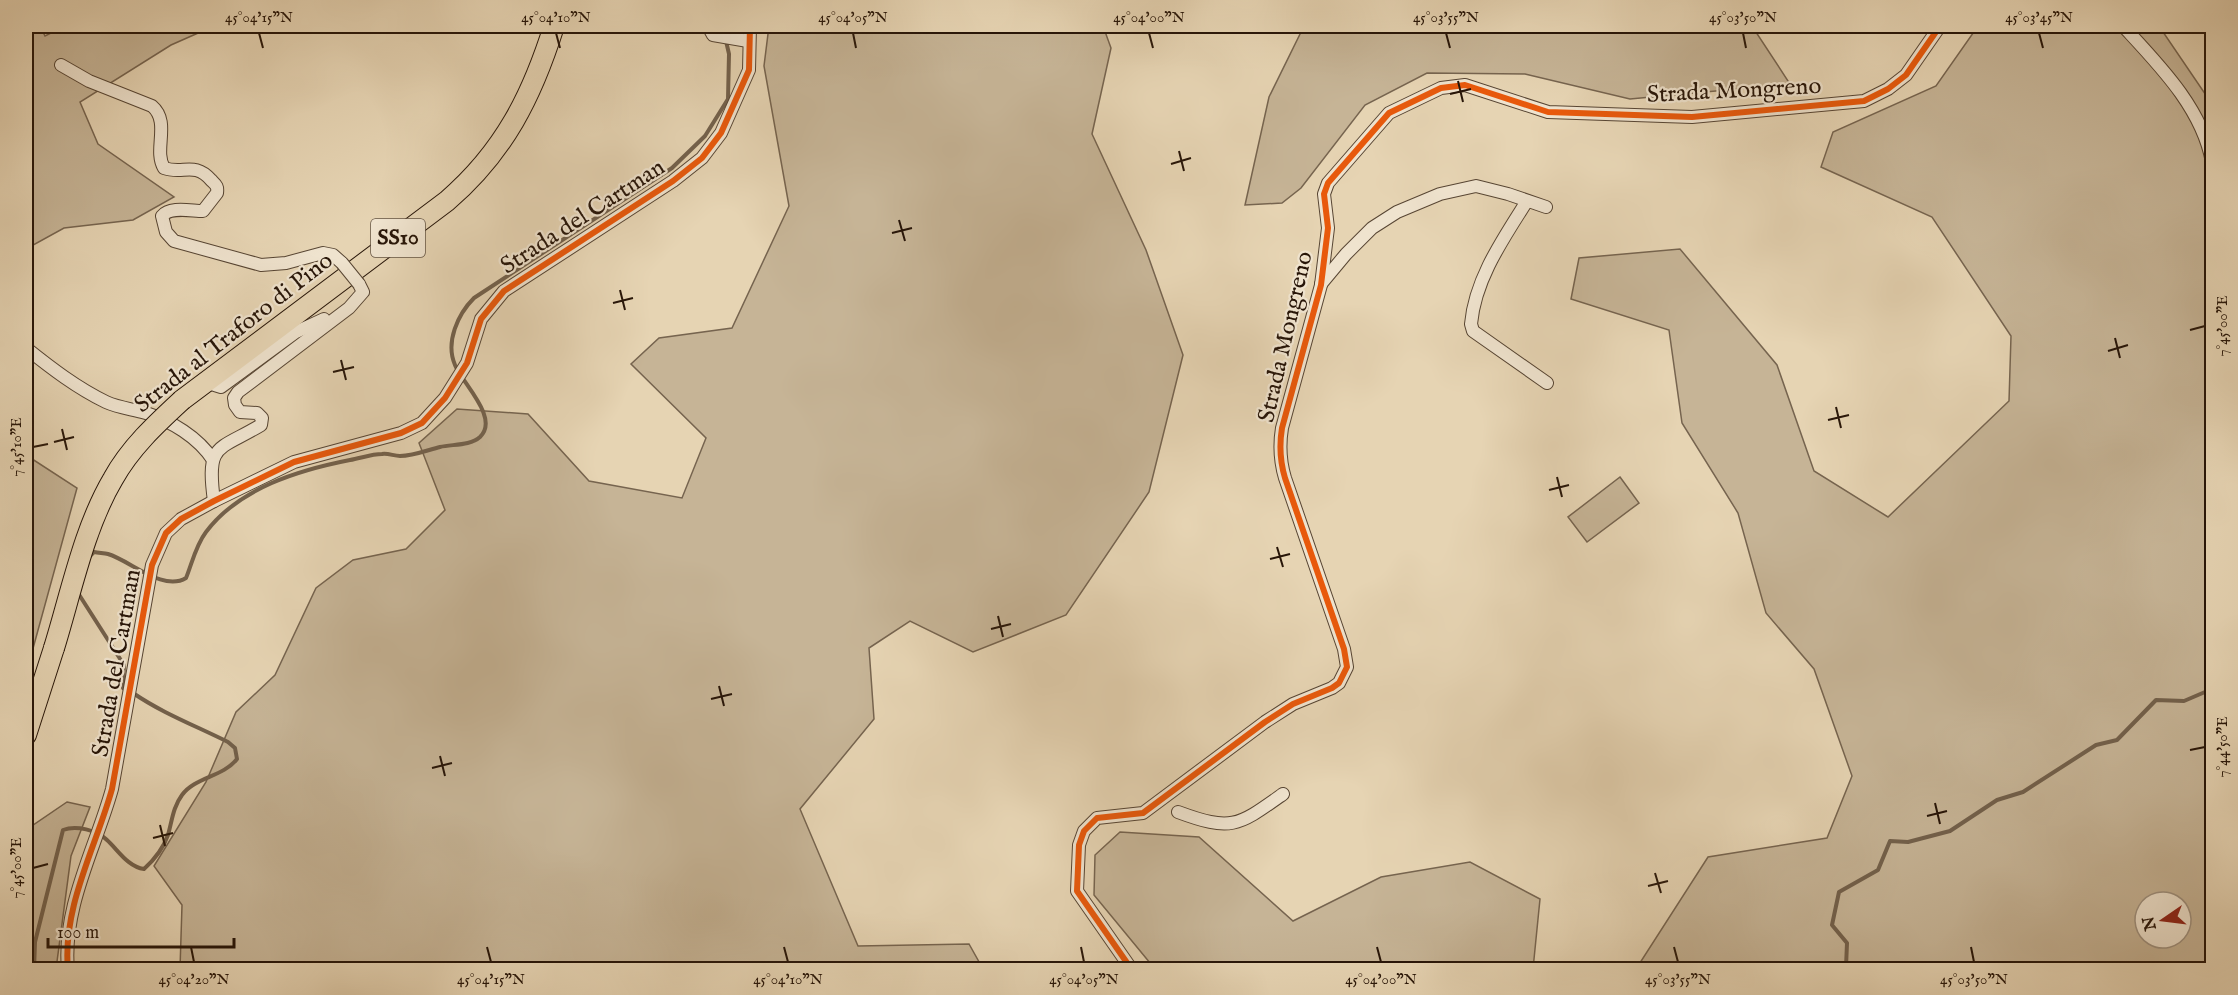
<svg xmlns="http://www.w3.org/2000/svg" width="2238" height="995" font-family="'IM FELL English',serif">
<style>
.green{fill:#c6b496;stroke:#76644f;stroke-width:1.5;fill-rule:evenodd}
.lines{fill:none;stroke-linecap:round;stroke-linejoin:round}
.stream{stroke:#73614c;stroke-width:4}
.minor-casing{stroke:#574533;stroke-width:14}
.primary-casing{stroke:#271508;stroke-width:22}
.minor{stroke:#efe3ce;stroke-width:12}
.primary{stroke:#e6d4b3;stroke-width:20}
.minor-bridge-casing{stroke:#574533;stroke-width:14;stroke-linecap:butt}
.primary-bridge-casing{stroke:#271508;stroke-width:22;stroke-linecap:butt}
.minor-bridge{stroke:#efe3ce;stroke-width:12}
.primary-bridge{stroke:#e6d4b3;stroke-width:20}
.cycleway-casing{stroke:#efe3ce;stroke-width:10}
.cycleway{stroke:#e8590c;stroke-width:6}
.ticks{fill:none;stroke:#271508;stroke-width:2}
.labels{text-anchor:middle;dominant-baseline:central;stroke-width:4.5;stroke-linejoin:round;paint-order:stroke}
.shield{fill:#efe3ce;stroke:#635343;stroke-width:1.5}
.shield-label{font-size:22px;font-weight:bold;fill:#271508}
.street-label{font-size:24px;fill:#271508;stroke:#efe3ce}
.neatline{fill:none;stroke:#271508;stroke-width:2}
.ticks-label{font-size:15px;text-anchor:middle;fill:#271508}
</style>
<rect width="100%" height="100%" fill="#e6d4b3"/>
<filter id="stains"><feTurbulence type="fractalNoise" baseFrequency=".00333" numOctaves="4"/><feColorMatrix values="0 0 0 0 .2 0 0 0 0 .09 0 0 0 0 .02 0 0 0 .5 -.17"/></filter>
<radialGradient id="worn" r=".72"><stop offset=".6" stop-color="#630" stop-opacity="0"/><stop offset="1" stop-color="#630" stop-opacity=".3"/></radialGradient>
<g class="green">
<polygon points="26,26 40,26 45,36 65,26 214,26 171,45 80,102 98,144 174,197 133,220 64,228 26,249"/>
<polygon points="769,26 1103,26 1111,48 1092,134 1146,250 1183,355 1149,492 1066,615 973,652 910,621 869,648 874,719 800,809 858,946 969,944 983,969 180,969 182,905 154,866 206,782 236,712 275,675 316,588 353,560 406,549 445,510 419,443 457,409 528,414 589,481 682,498 706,438 631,364 659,338 732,328 789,206 764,66"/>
<polygon points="1304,26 1752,26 1790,84 1630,99 1525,74 1427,73 1365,105 1301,188 1282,203 1245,205 1269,97"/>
<path d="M1978,26H2159L2212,104V969H1636L1708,857L1827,838L1852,776L1814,669L1766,613L1738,513L1682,423L1669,330L1571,299L1579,258L1680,249L1777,365L1814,471L1888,517L2009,401L2011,336L1932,217L1821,167L1833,132L1936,86ZM2145,902H2181V938H2145Z"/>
<polygon points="26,455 77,488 26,674"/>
<polygon points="1620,477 1639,503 1587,542 1568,517"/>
<polygon points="67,802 90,807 71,856 56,969 26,969 26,830"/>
<polygon points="1120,832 1199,837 1293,921 1381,877 1470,862 1540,899 1533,969 1155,969 1094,895 1095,855"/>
</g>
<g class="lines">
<g class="stream">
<path d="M88,558L94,552C99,553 104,553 108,554C131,561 163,592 186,578C192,563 196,545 206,532C239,488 299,470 350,460C361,458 372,454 382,454C388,453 394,456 400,456C413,456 428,450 440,447C452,444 470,446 480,437C500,418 462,383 455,365C445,342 458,314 474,298L672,168L705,136L728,99L729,54L726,41"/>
<polyline points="78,593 124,665 123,688 126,690"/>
<path d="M34,970L35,942L63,830C76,825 97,830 107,840C118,850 128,867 144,869C154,860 163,849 168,835C172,821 173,807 182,795C195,777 223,777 237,759L235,748L228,742C196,726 162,713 133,693"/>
<polyline points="1844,970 1846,967 1847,943 1832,925 1839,892 1878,870 1890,841 1908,842 1950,831 1997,800 2023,792 2096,745 2117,740 2156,700 2184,701 2212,689"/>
</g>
<g class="minor-casing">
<g id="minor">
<polyline points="708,26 713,35 748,41"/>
<path d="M2123,26C2159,65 2202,108 2212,162"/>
<path d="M61,65L89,81L152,106C171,122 153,150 164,168C183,175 194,161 211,180C216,185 218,186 217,193L203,211C191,211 170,206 162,216L166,232L174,241L261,265L286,263L323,253L333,255L342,263"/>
<path d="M1527,201C1503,239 1475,279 1471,324L1473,331L1547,383"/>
<polyline points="1321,284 1346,254 1372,228 1397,212 1440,194 1476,186 1508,194 1546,207"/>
<path d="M26,348C51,368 77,388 106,402C119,408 133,409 146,413C171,421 198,437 213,460"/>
<polyline points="205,382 221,387 296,332 324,319"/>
<path d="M214,501C206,442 218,451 261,425L262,418L257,413L240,412L235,405L234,398L238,392L349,308L363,292L359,284"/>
<path d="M1178,812C1232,832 1238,826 1283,794"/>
<path d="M68,970C62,907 96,847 112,789L152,565L166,533L181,519L214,501L294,462L401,433L422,423L445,398L467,363L481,319L504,291L673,181L702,158L721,133L749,70L750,26"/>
<path d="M1132,970L1077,891L1079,845L1084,831L1097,818L1143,813L1265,722L1293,704L1332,688L1339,683L1347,667L1344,649L1285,478C1280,461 1279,446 1282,428L1321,285L1328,228L1324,194L1328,183L1389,113L1441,88L1465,85L1548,112L1692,117L1864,101L1888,89L1906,75L1940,26"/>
</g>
</g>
<g class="primary-casing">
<g id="primary">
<path d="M182,400L447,201C504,152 532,96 554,26"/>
<polyline points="26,735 54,648"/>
</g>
</g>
<use href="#minor" class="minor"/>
<use href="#primary" class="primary"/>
<g class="minor-bridge-casing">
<polyline id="minor-bridge" points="342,263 359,284"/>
</g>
<g class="primary-bridge-casing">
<path id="primary-bridge" d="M54,648C71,593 84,528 113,479C130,448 156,424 182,400"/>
</g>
<use href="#minor-bridge" class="minor-bridge"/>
<use href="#primary-bridge" class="primary-bridge"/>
<g class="cycleway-casing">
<g id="cycleway">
<path d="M68,970C62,907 96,847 112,789L152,565L166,533L181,519L214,501L294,462L401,433L422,423L445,398L467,363L481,319L504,291L673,181L702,158L721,133L749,70L750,26"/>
<path d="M1132,970L1077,891L1079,845L1084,831L1097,818L1143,813L1265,722L1293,704L1332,688L1339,683L1347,667L1344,649L1285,478C1280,461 1279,446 1282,428L1321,285L1328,228L1324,194L1328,183L1389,113L1441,88L1465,85L1548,112L1692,117L1864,101L1888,89L1906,75L1940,26"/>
</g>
</g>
<use href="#cycleway" class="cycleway"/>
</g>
<path class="ticks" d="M259,33L263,48M556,33L560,48M853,33L856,48M1149,33L1153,48M1446,33L1450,48M1743,33L1746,48M2039,33L2043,48M1458,81L1463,102M1450,94L1471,89M1179,151L1184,171M1171,164L1191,158M899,220L905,241M892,233L912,228M620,290L625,310M613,303L633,298M2190,330L2205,326M2115,338L2120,358M2108,351L2128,345M341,360L346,380M333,372L354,367M1836,407L1841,428M1828,420L1849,415M62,429L67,450M54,442L74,437M33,447L48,444M1557,477L1562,497M1549,490L1569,485M1277,547L1283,567M1270,559L1290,554M998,616L1003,637M991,629L1011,624M719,686L724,706M711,699L732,694M2190,750L2205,747M440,756L445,776M432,768L452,763M1935,803L1940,824M1927,816L1947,811M160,825L165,846M153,838L173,833M33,868L48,864M1655,873L1661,893M1648,886L1668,881M191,947L194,962M487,947L491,962M784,947L788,962M1081,947L1084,962M1377,947L1381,962M1674,947L1678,962M1971,947L1974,962"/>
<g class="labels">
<rect class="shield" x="371" y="219" width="54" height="38" rx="4.5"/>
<g class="shield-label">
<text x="398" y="238">SS10</text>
</g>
<g class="street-label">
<text transform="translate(1734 91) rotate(-3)">Strada Mongreno</text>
<text transform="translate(583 217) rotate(-33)">Strada del Cartman</text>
<text transform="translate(234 333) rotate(-38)">Strada al Traforo di Pino</text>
<text transform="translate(1286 337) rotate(-77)">Strada Mongreno</text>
<text transform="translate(117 663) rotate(-80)">Strada del Cartman</text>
</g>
</g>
<rect width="2238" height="995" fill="none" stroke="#e6d4b3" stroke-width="66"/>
<g transform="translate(2163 920) rotate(256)"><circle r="28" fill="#efe3ce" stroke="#9f917f" stroke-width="1.5"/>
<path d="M0-4.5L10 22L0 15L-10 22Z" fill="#8f2418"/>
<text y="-9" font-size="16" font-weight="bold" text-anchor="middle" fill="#271508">N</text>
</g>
<path d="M48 938v9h186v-9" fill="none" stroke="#271508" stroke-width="3"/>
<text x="57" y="938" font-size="18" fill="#271508" stroke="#efe3ce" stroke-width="4.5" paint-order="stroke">100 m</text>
<rect x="33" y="33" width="2172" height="929" class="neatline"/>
<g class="ticks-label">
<text x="259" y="22">45°04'15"N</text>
<text x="556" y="22">45°04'10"N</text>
<text x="853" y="22">45°04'05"N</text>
<text x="1149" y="22">45°04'00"N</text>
<text x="1446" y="22">45°03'55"N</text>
<text x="1743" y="22">45°03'50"N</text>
<text x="2039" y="22">45°03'45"N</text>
<text transform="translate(2222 326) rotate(-90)" y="5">7°45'00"E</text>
<text transform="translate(16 447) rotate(-90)" y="5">7°45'10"E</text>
<text transform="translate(2222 747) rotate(-90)" y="5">7°44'50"E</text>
<text transform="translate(16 868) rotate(-90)" y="5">7°45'00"E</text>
<text x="194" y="984">45°04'20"N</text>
<text x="491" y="984">45°04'15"N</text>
<text x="788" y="984">45°04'10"N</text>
<text x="1084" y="984">45°04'05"N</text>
<text x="1381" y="984">45°04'00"N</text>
<text x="1678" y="984">45°03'55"N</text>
<text x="1974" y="984">45°03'50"N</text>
</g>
<rect width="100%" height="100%" filter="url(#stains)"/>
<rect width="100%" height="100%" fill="url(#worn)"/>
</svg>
